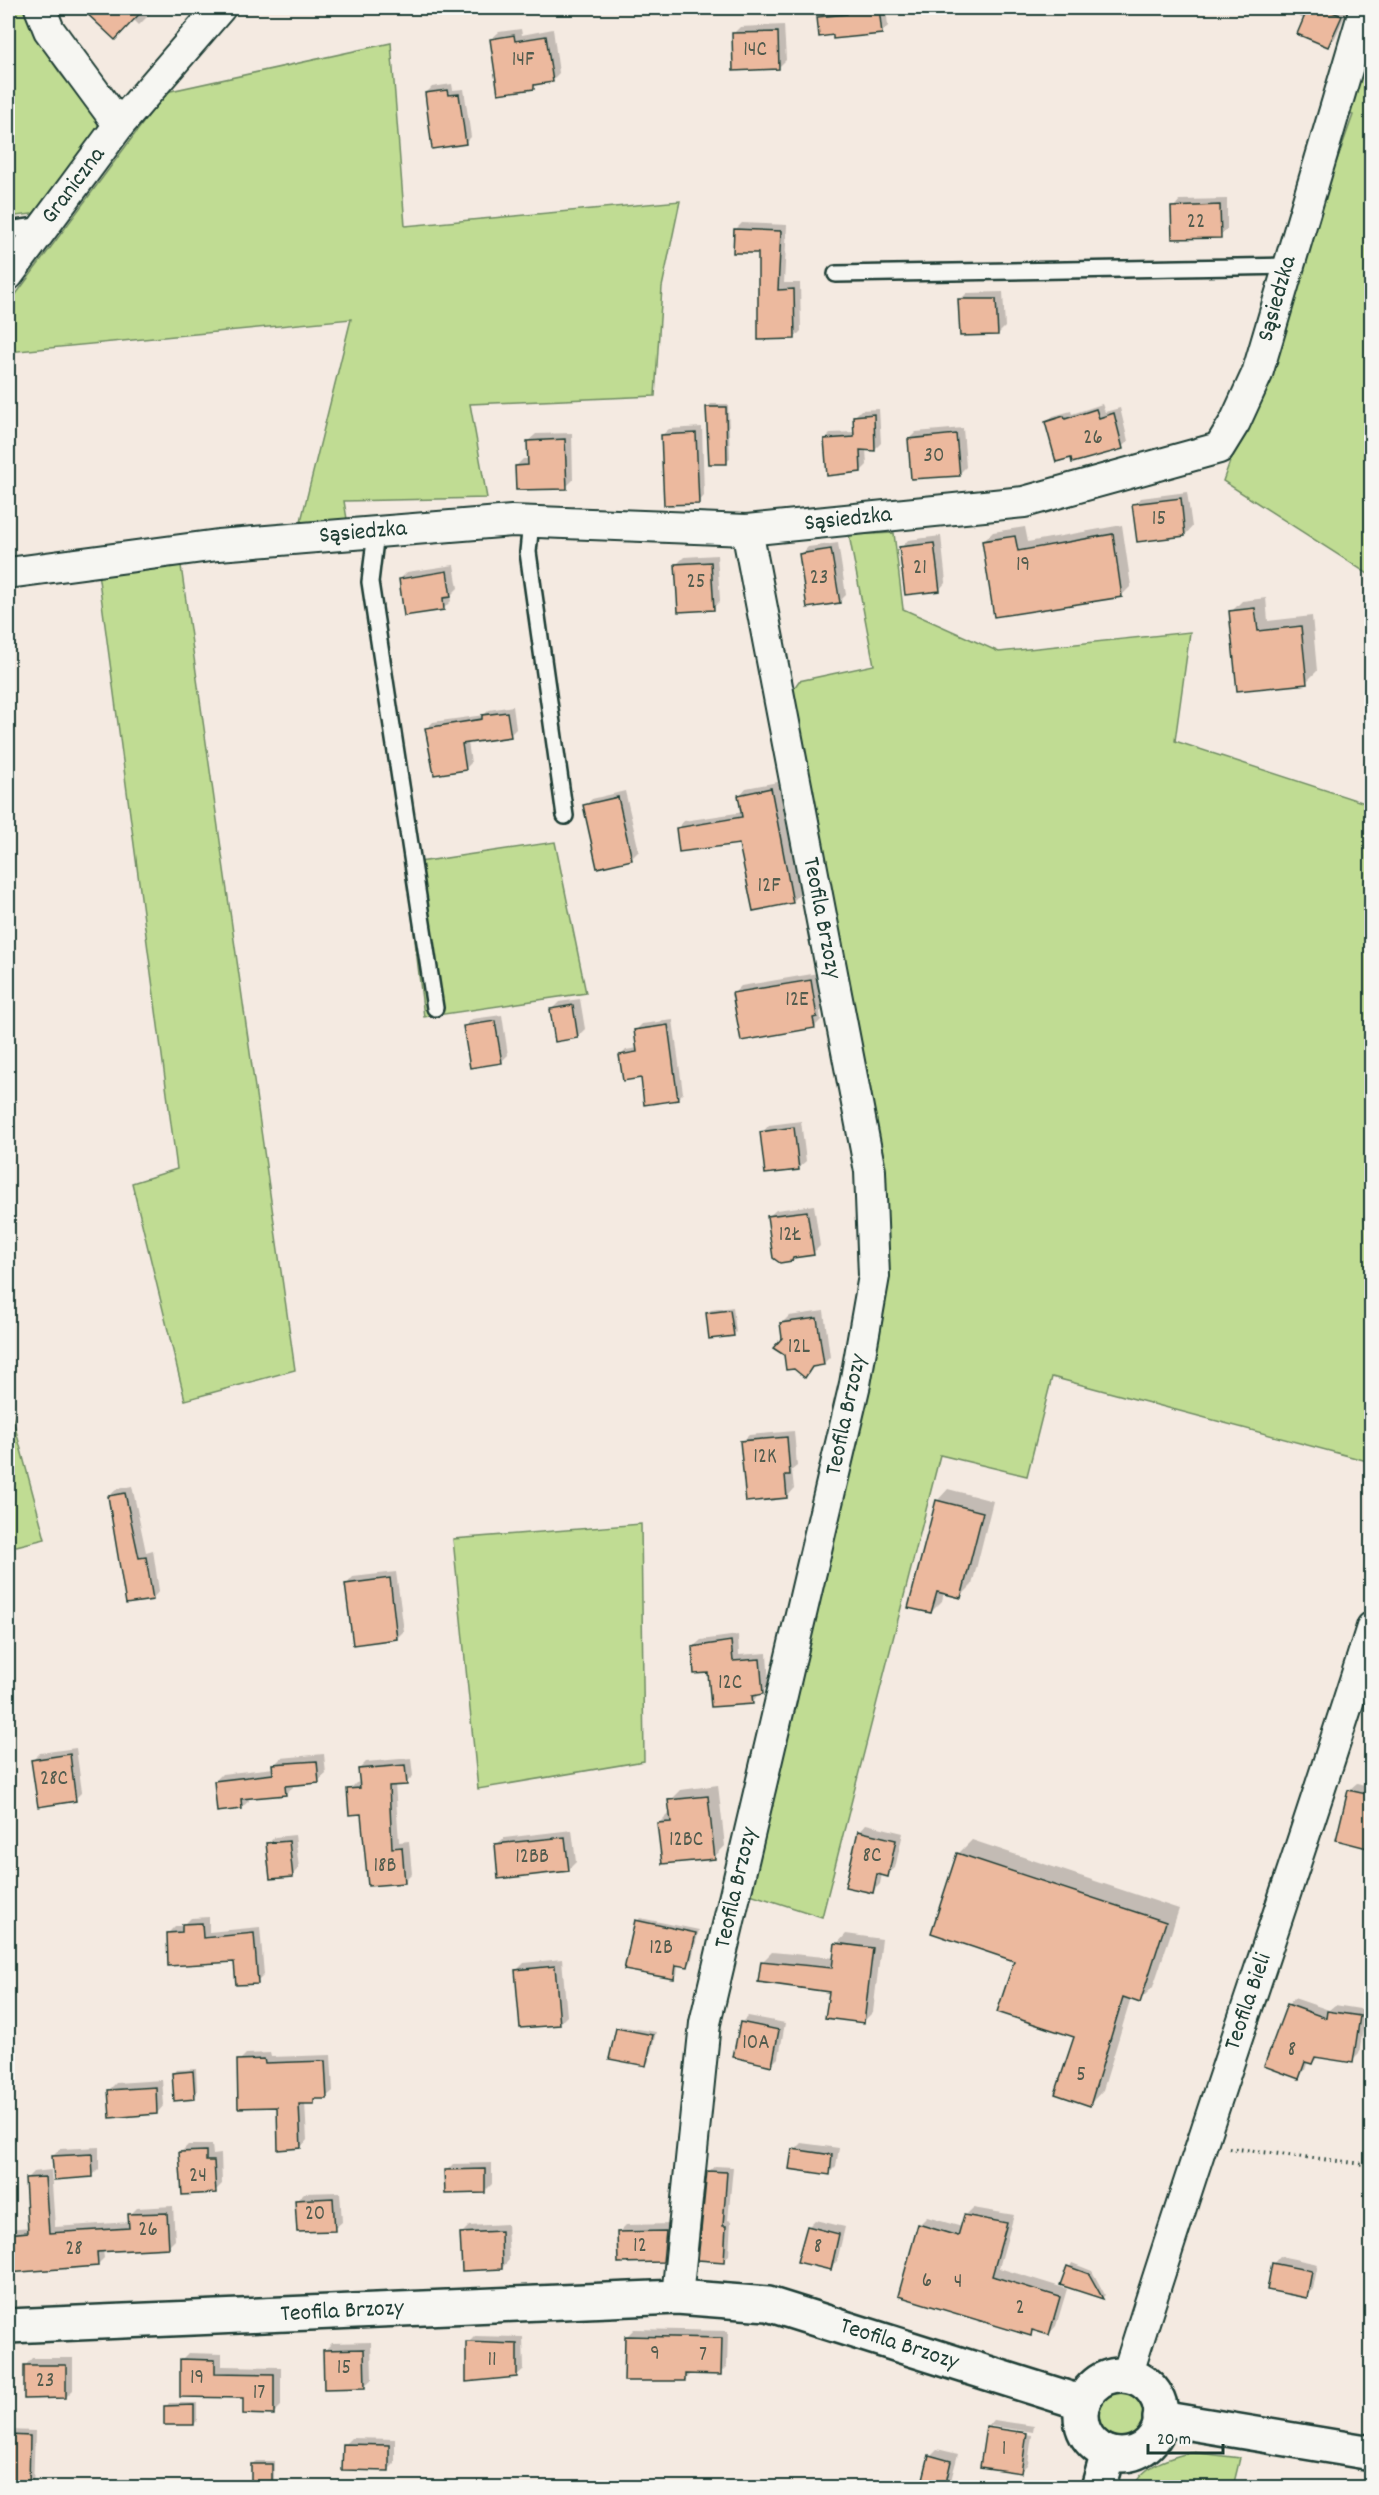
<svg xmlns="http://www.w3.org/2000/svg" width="1379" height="2495" font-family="Dekko,sans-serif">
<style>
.green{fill:#c0dc93;stroke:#708c64;stroke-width:1.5}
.shadow{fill:#0003}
.building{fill:#ecb99e;stroke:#1f3d34;stroke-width:1.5}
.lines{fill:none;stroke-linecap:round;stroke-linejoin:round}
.service-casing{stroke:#1f3d34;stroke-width:20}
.minor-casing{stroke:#1f3d34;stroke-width:34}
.tertiary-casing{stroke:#1f3d34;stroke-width:38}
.path{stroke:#1f3d34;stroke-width:4;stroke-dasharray:1.5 4.5;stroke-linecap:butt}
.service{stroke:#f6f6f2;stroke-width:15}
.minor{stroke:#f6f6f2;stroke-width:30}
.tertiary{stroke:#f6f6f2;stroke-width:33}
.labels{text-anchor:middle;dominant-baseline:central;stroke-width:4.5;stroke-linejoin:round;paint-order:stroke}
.number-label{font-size:21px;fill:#525c4e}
.street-label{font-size:24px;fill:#1f3d34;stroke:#f6f6f2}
</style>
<rect width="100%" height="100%" fill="#f4eae1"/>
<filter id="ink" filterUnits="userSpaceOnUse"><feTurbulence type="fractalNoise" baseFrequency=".0167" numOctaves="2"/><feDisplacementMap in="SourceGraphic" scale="12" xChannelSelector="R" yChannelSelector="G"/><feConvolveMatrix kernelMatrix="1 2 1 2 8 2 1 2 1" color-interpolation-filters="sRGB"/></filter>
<g filter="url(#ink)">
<g class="green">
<path d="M8,8H24C34,31 45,53 60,73C76,94 95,103 99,130L51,201L32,214L8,217Z"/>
<polygon points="391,43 405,226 680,201 662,287 655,396 470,404 487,498 344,501 348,525 300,525 351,319 8,352 8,305 166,92"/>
<polygon points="1371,43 1371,576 1223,481 1353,115 1344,113"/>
<polygon points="894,533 903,609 999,652 1190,632 1175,741 1371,805 1371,1462 1052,1377 1027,1476 940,1455 822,1917 747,1893 886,1290 790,694 799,681 874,665 849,535"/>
<polygon points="180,559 295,1370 185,1400 132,1183 177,1169 97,565"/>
<polygon points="555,842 586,993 424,1017 406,864"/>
<polygon points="8,1401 45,1539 8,1548"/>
<polygon points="641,1524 644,1761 478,1789 453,1539"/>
<circle cx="1121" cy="2415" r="22"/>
<path d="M1191,2452L1240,2458L1233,2487H1134C1141,2465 1171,2458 1191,2452Z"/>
</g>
<g class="shadow">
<polygon points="99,8 156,8 139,25 133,19 91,15"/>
<polygon points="848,8 886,8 888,26 881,33 819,17 825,10"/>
<polygon points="1299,8 1348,8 1335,38 1328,45 1305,20 1296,15"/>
<polygon points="784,25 786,60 779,67 733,34 740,27"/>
<polygon points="521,29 522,35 553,29 559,73 552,80 539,82 534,87 491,39 499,32"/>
<polygon points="452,84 453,90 464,89 471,137 465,143 426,93 432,87"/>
<polygon points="1227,199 1227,229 1220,236 1173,208 1180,200"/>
<polygon points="742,223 787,225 784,283 800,283 801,331 794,338 759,252 735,230"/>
<polygon points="1003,292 1005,327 998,334 960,300 967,293"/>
<polygon points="711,404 728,404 730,459 726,462 708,407"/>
<polygon points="1102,404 1105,412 1120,408 1128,441 1122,447 1046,422 1053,416 1071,411 1072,414"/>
<polygon points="879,409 881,443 875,449 866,449 867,465 861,471 825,439 831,433 855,432 855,416 861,410"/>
<polygon points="702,427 704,496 698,503 662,435 669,429"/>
<polygon points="963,428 966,467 959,474 909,439 916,432"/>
<polygon points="572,433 573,480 566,487 516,466 523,459 529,459 528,441 536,434"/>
<polygon points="1187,492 1192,527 1185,535 1134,505 1141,498"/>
<polygon points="1122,525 1131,586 1121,596 983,542 993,532 1025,527 1028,542"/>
<polygon points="941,536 946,582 939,590 901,548 908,540"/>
<polygon points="838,543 846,595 839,602 801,555 808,547"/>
<polygon points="717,555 720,601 713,608 676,565 684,557"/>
<polygon points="454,565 458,588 450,596 451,601 443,609 400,579 407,572"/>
<polygon points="1266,598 1268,621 1312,616 1317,671 1306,682 1231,612 1242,601"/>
<polygon points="513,706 516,729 510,735 468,742 471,763 465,769 427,728 433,722 484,715 489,710"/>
<polygon points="778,782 800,894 793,901 740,842 677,829 684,821 743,812 739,796 746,788"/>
<polygon points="625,791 639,851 632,858 585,806 592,799"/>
<polygon points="818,973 824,1008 820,1012 821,1020 814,1027 734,993 741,986"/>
<polygon points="580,999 585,1029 578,1036 556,1040 551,1010 559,1002"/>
<polygon points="502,1015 508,1055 501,1062 465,1026 472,1019"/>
<polygon points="673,1020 683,1093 677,1099 642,1077 620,1056 626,1050 638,1048 636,1030 642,1024"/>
<polygon points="801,1121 806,1161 798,1168 762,1133 769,1125"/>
<polygon points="814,1205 820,1246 813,1253 795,1256 792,1260 768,1217 776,1210"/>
<polygon points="733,1307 736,1332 733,1335 707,1313 711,1310"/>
<polygon points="824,1311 830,1357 823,1364 814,1365 805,1376 783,1338 781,1324 789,1316"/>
<polygon points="794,1431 797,1466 792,1470 794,1489 787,1497 742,1442 749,1435"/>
<polygon points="132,1486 146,1552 153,1550 159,1591 152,1599 109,1496 117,1489"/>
<polygon points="948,1489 993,1501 972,1585 961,1596 944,1592 942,1601 931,1612 937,1501"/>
<polygon points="396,1572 404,1631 397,1638 346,1585 353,1577"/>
<polygon points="738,1635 739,1655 767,1653 769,1686 759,1693 752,1703 709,1671 693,1647 701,1640"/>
<polygon points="76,1748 82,1792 75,1799 33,1760 40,1753"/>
<polygon points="324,1754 326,1774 318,1781 292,1784 293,1787 285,1794 248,1797 249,1801 241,1808 215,1781 222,1774 274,1768 274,1765 281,1758"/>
<polygon points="411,1758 413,1776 406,1783 395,1784 399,1842 409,1841 412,1874 405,1881 349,1790 356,1783 361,1782 359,1769 366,1762"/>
<polygon points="1357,1783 1372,1787 1372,1845 1370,1847 1349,1790"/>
<polygon points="718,1785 725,1846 714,1857 659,1823 671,1811 670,1801 681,1790"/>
<polygon points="866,1824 903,1833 895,1868 887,1875 882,1874 880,1884 873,1891 859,1832"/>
<polygon points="572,1830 576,1862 568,1870 496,1845 504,1838"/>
<polygon points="295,1835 299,1868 292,1875 267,1844 275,1837"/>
<polygon points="972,1840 1179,1909 1153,1987 1139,2001 1131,1998 1103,2090 1090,2104 1076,2036 1016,1960 933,1932 959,1853"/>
<polygon points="209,1917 209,1932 260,1927 264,1975 257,1982 236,1960 168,1933 175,1926 183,1926 191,1918"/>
<polygon points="640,1918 699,1930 691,1962 688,1965 678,1964 677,1975 673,1978 637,1921"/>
<polygon points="846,1934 882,1939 873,2012 863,2022 830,1990 762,1962 772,1952 835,1958 837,1944"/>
<polygon points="562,1959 567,2016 560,2023 517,1970 524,1963"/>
<polygon points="1294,1998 1329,2010 1335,2005 1366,2010 1359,2054 1352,2061 1319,2056 1312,2063 1308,2061 1305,2070 1298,2077 1288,2005"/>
<polygon points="748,2016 785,2023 779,2057 772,2064 741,2023"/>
<polygon points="620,2026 656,2032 649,2061 646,2065 617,2029"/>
<polygon points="270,2053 271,2057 331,2055 333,2091 326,2097 318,2098 314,2102 305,2103 307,2140 301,2147 278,2105 239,2061 246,2054"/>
<polygon points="196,2069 197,2094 194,2097 173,2073 176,2070"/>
<polygon points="162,2080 164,2105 157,2113 109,2090 116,2083"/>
<polygon points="801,2143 839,2148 836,2166 829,2173 794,2150"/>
<polygon points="188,2145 212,2145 213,2155 221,2154 222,2184 215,2191 181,2152"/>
<polygon points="99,2147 99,2169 92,2176 53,2156 60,2149"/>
<polygon points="492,2163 492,2184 484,2192 446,2171 453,2164"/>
<polygon points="715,2166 733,2167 728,2220 731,2221 729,2255 723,2260 709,2171"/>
<polygon points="51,2170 55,2227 130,2222 130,2215 137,2208 173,2206 175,2240 168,2247 103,2250 104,2258 97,2265 8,2271 8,2229 30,2227 26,2179 33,2172"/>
<polygon points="340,2192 342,2222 334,2229 297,2200 304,2193"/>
<polygon points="973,2208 1014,2215 999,2268 1067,2289 1056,2326 1049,2334 1035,2329 1030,2334 919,2225 927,2217 962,2227 965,2216"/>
<polygon points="815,2220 845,2227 837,2261 830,2268 808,2227"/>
<polygon points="507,2224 509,2260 502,2268 462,2233 469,2226"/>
<polygon points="673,2224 670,2253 663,2260 619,2232 626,2225"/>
<polygon points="1280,2256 1318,2264 1313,2289 1306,2296 1273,2264"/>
<polygon points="1072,2263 1092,2271 1105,2295 1102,2298 1062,2284"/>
<polygon points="634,2329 728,2331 727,2366 720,2373 691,2373 684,2380 627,2336"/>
<polygon points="475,2336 523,2337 524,2369 516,2376 468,2343"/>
<polygon points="371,2342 372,2379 364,2386 324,2351 332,2343"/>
<polygon points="188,2353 222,2354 222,2366 281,2367 281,2406 273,2414 181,2360"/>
<polygon points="32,2358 73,2358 73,2390 66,2397 25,2366"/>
<polygon points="169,2403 197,2403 197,2421 194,2424 166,2407"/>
<polygon points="994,2420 1034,2426 1033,2432 991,2426 991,2429 1032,2435 1028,2464 1020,2472 987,2428"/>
<polygon points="8,2430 35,2431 33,2488 8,2488"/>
<polygon points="351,2438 395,2439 395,2463 389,2469 345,2444"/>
<polygon points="937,2449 958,2454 950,2484 947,2488 923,2486 930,2456"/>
<polygon points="256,2461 274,2461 274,2488 252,2488 252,2464"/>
</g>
<g class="building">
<polygon points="81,8 145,8 115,40"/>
<polygon points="846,8 879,8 882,34 833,39 833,35 819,37 817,17 847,14"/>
<polygon points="1308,8 1323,8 1342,16 1328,47 1297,34"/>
<polygon points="778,32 779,69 733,71 732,33"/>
<polygon points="514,35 515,41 546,36 553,82 534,85 534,89 498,94 490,39"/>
<polygon points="447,90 448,95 459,94 466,144 432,149 425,93"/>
<polygon points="1220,205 1221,238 1172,239 1171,207"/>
<polygon points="734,229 781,231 778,290 794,289 795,339 758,340 758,253 733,253"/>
<polygon points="958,299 996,299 998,335 960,336"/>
<polygon points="706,407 726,407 727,464 709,464"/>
<polygon points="1096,409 1099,418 1114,413 1123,449 1072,463 1071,458 1056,462 1045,422 1064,416 1065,419"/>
<polygon points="874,414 875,451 860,450 861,472 827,476 824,439 854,437 853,416"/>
<polygon points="696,433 699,504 664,505 661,435"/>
<polygon points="956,434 960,476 911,479 908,439"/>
<polygon points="565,439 567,489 516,490 515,466 528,465 527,441"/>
<polygon points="1181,498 1185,536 1137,542 1132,504"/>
<polygon points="1113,534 1122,597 994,617 982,541 1015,536 1018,551"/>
<polygon points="934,543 940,591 905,595 899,547"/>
<polygon points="831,549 840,603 807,608 799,554"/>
<polygon points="711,562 714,610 678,612 675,564"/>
<polygon points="447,571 451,597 443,598 444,610 404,616 399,579"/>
<polygon points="1255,608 1258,631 1301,626 1307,684 1237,691 1229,611"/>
<polygon points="507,712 511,737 462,744 466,770 434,775 425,728 482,719 482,715"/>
<polygon points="771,788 793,903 753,911 739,844 679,852 676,828 742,817 738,795"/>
<polygon points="618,797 632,860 597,868 583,805"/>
<polygon points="811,980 817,1017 813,1018 815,1028 741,1041 732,993"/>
<polygon points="573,1005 578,1038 555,1042 550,1009"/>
<polygon points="495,1021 502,1063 470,1068 463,1026"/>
<polygon points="668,1025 678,1100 644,1105 641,1078 623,1081 619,1055 637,1052 634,1030"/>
<polygon points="794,1127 799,1170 765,1174 760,1132"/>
<polygon points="807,1211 814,1255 793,1258 792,1261 780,1263 773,1258 767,1216"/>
<polygon points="730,1310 734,1336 709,1339 706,1313"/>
<polygon points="817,1318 824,1365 812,1367 805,1378 794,1369 786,1370 784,1355 773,1348 782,1338 780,1323"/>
<polygon points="787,1437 790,1475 785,1475 787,1498 746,1502 740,1441"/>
<polygon points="125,1493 139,1558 146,1557 153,1600 126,1604 108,1496"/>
<polygon points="936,1500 983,1512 961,1598 937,1592 931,1613 908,1608"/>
<polygon points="390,1578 397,1639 353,1645 345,1584"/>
<polygon points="731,1641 733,1661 760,1659 763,1694 752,1696 753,1704 711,1707 708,1673 694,1674 692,1647"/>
<polygon points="70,1754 76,1801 38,1807 31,1760"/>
<polygon points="317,1761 319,1783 285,1786 286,1795 241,1799 242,1809 217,1812 214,1781 273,1774 272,1764"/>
<polygon points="405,1765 407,1785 389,1786 392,1848 402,1847 405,1883 368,1886 361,1814 349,1815 347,1789 360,1788 358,1769"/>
<polygon points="1348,1790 1371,1795 1371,1849 1336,1840"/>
<polygon points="708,1796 715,1859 662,1864 657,1823 671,1822 668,1800"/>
<polygon points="858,1831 896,1840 888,1877 877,1874 873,1893 845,1887"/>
<polygon points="565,1837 569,1871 498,1879 495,1844"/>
<polygon points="289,1841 293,1877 270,1879 266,1843"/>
<polygon points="957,1853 1166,1922 1140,2003 1123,1997 1090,2106 1055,2094 1074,2037 997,2012 1014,1961 931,1933"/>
<polygon points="635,1920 696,1933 688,1967 676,1965 674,1979 624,1970"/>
<polygon points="202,1923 203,1938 254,1933 258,1984 236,1985 234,1962 168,1966 167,1933 182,1932 182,1924"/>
<polygon points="835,1943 873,1948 864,2023 825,2018 829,1992 758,1982 761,1961 832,1968"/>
<polygon points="555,1966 560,2025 520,2028 515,1970"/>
<polygon points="1287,2004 1326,2018 1327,2011 1360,2016 1353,2063 1315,2057 1312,2064 1305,2062 1299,2079 1264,2066"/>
<polygon points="740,2022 779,2030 772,2066 733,2057"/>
<polygon points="616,2028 653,2035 646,2066 609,2059"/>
<polygon points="264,2059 265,2063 325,2061 327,2099 314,2099 314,2104 299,2104 301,2148 278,2150 277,2107 238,2108 237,2060"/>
<polygon points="193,2071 195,2099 174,2101 172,2073"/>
<polygon points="156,2087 157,2114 110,2118 108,2090"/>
<polygon points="792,2149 832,2155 830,2175 789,2169"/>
<polygon points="206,2151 206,2161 214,2161 216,2193 182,2195 179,2152"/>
<polygon points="92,2154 93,2177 54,2180 52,2156"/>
<polygon points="485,2169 485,2193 445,2194 444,2170"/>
<polygon points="707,2171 727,2172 723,2226 726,2226 724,2262 698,2260"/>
<polygon points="45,2177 49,2233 129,2228 128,2214 167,2213 169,2248 97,2252 98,2266 8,2273 8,2234 28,2232 25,2178"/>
<polygon points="333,2198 335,2231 297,2232 295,2200"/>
<polygon points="964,2215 1007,2223 992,2276 1060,2297 1049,2335 1032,2330 1031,2336 898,2296 918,2224 958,2236"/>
<polygon points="807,2226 839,2234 831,2270 797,2262"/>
<polygon points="501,2231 502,2269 462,2271 460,2233"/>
<polygon points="666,2231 663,2262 618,2263 617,2232"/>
<polygon points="1272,2263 1312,2271 1307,2298 1267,2290"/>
<polygon points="1067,2266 1089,2274 1103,2299 1060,2285"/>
<polygon points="625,2336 722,2338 721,2375 685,2374 685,2381 624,2381"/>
<polygon points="466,2342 517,2344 517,2377 466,2382"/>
<polygon points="364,2349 365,2388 324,2389 323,2350"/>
<polygon points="180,2359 215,2360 215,2373 274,2374 274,2415 243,2414 243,2398 180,2397"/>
<polygon points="24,2365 66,2365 66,2398 24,2399"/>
<polygon points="194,2405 194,2425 164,2425 164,2406"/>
<polygon points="986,2427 1027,2433 1021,2473 980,2467"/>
<polygon points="9,2435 30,2436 29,2487 8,2487"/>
<polygon points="343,2444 389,2445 389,2471 342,2470"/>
<polygon points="929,2455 951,2461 945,2487 921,2487"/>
<rect x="251" y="2464" width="21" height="23"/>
</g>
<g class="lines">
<g class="service-casing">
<g id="service">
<polyline points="8,230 44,225"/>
<polyline points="836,274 1288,266"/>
<polyline points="531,522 528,552 565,816"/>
<polyline points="376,532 370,582 435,1008"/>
</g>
</g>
<g class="minor-casing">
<g id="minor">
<polyline points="40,8 49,30 119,125"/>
<polyline points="8,275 119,125 220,8"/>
<polyline points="8,573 218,545 512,521 747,530 1024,502 1219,448 1235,422 1257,374 1365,8"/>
<polyline points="677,2297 705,2023 855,1384 874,1276 870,1171 747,530"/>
<path d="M1127,2376C1205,2125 1293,1878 1372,1627"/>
</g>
</g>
<g class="tertiary-casing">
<g id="tertiary">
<polyline points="8,2326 677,2297 768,2304 1083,2403"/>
<circle cx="1121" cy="2415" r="40"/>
<polyline points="1160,2418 1372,2453"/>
<polyline points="1098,2488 1108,2453"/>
</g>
</g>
<polyline class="path" points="1229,2148 1372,2165"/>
<use href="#service" class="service"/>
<use href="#minor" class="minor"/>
<use href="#tertiary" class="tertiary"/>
</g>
</g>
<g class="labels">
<g class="number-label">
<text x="755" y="51">14C</text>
<text x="523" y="61">14F</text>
<text x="1196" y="223">22</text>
<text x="1093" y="439">26</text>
<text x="934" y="457">30</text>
<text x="1159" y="520">15</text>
<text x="1023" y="566">19</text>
<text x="920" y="569">21</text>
<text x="819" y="579">23</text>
<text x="696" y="583">25</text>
<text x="769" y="887">12F</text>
<text x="797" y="1001">12E</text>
<text x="790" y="1236">12Ł</text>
<text x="799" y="1348">12L</text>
<text x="765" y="1458">12K</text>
<text x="730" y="1684">12C</text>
<text x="54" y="1780">28C</text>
<text x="686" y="1841">12BC</text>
<text x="872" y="1857">8C</text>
<text x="532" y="1858">12BB</text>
<text x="385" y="1867">18B</text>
<text x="661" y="1949">12B</text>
<text x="756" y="2044">10A</text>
<text x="1292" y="2051">8</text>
<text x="1081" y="2076">5</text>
<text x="198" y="2177">24</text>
<text x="315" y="2215">20</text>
<text x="148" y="2231">26</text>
<text x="640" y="2247">12</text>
<text x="818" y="2248">8</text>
<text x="74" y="2250">28</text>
<text x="927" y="2282">6</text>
<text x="958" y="2283">4</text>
<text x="1020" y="2309">2</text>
<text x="655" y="2355">9</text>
<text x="703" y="2356">7</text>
<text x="492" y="2361">11</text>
<text x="344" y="2369">15</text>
<text x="197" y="2379">19</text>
<text x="45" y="2382">23</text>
<text x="259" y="2394">17</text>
<text x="1004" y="2450">1</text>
</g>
<g class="street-label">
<text transform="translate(74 186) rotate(-53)">Graniczna</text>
<text transform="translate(1278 299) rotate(-74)">Sąsiedzka</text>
<text transform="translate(848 520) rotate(-6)">Sąsiedzka</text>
<text transform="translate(363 533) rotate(-5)">Sąsiedzka</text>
<text transform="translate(821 918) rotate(79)">Teofila Brzozy</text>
<text transform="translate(847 1415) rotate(-78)">Teofila Brzozy</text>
<text transform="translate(737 1888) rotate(-77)">Teofila Brzozy</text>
<text transform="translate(1249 2002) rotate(-71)">Teofila Bieli</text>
<text transform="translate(342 2312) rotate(-3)">Teofila Brzozy</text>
<text transform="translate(899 2345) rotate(18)">Teofila Brzozy</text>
</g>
</g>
<rect width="1379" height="2495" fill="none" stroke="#f6f6f2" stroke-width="30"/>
<rect x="15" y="15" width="1349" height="2465" fill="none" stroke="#1f3d34" stroke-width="2" filter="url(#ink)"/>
<path d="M1148 2444v9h75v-9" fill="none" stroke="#1f3d34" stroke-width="3"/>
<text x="1157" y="2444" font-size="18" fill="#1f3d34" stroke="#f6f6f2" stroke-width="4.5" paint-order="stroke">20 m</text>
</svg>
